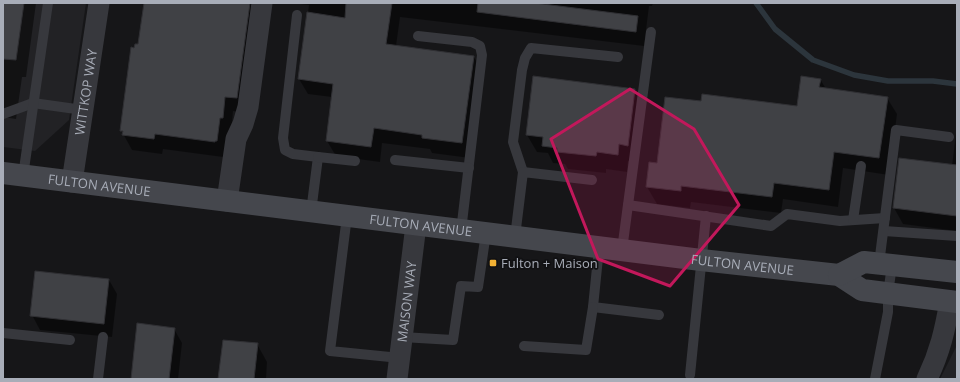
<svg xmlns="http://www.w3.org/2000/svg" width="960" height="382" font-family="'Open Sans',sans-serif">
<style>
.built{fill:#222225}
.shadow{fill:#0007}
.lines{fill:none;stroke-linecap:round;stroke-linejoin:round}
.stream{stroke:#2c353c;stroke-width:5.5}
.building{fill:#404145;stroke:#303034}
.service{stroke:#37383d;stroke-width:10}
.minor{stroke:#37383d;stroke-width:21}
.secondary{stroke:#45474d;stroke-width:22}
.marked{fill:#c2185b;fill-opacity:0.2;stroke:#c2185b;stroke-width:3;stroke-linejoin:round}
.poi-dot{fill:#f2b134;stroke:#111113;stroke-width:1.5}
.labels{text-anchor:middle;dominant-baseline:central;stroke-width:3.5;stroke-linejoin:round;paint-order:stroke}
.street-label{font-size:13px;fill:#a8adb8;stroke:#111113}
.poi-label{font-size:13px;fill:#a8adb8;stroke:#111113;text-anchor:start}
</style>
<rect width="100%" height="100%" fill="#161618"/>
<g class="built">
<polygon points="3,3 86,3 69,120 35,151 3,147"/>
<polygon points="957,346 957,379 940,379 956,347"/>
</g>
<g class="shadow">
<polygon points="3,3 36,3 26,77 22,77 16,119 3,117"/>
<polygon points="145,3 265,3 245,113 233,111 231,133 223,157 163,149 162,154 132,150 121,130 135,49 139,45"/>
<polygon points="293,3 653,3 652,6 649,6 644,46 400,17 396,46 474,57 482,72 470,158 432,153 430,149 382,143 380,162 336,156 327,141 332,97 308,94 299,79 309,5"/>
<polygon points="820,79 826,89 887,98 897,114 889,175 843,168 838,207 783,199 781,213 691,202 690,208 657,204 647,187 658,164 702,103 798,107"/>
<polygon points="635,90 645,107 638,163 628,161 627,172 606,169 606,173 568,169 565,164 553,163 548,153 537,152 527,135"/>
<polygon points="957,125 957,231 903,224 894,208 900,159 952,166"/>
<polygon points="109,280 117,294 112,337 40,330 32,315"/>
<polygon points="174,329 182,343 178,379 132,379"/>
<polygon points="257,344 267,362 266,379 219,379"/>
</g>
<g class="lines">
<polyline class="stream" points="756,3 775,29 813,60 854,75 888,81 933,81 957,84"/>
</g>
<g class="building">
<polygon points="3,3 24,3 16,60 3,59"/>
<polygon points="144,3 250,3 237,98 225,97 223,118 220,118 217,141 215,141 215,142 155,134 154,139 122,135 123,131 120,131 131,47 134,48 135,44 138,44"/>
<polygon points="346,3 392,3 386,44 474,56 462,143 422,138 422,135 374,128 371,147 326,141 333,84 298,79 307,12 345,18"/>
<polygon points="478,3 535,3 638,16 636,32 477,12"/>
<polygon points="533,76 635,89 628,146 619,144 618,155 597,152 596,156 557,152 557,148 542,146 543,137 526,135"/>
<polygon points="801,76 821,79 819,87 888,97 879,158 834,152 829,190 774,183 772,197 681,186 681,191 646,187 649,162 657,163 665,97 701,101 702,94 797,106"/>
<polygon points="899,158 957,165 957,216 893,208"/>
<polygon points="35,271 109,279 104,324 30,316"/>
<polygon points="137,323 175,328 169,379 131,379"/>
<polygon points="223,340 258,343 254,379 218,379"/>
</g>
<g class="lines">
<g class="service">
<polyline points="297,15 283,138 285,150 293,154 318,157 311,212"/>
<polyline points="418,36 472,42 480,46 482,55 461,231"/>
<polyline points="3,114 33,103 83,110"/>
<polyline points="318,157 355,161"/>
<polyline points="395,160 469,168"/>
<polyline points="523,172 513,142 522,70 525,58 531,48 618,57"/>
<polyline points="23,176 48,3"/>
<polyline points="628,205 771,226 787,214 840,221 885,218"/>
<polyline points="347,216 330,351 400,358"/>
<polyline points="853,220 861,166"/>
<polyline points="884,231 957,236"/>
<polyline points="515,237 523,172 592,180"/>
<polyline points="599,248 593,307 659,315"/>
<polyline points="622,250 651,32"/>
<polyline points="879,264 896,130 949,137"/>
<polyline points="3,333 70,340"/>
<polyline points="402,337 453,340 461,286 478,287 486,233"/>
<polyline points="524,346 586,350 593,307"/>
<polyline points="690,375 706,216"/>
<polyline points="98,379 103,337"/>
<polyline points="875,379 888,312 888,294 892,265"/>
</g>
<g class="minor">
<path id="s1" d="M72,182L99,3"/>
<polyline points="227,201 236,139 243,124 248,107 262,3"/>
<path id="s2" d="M397,379L416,225"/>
<path d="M927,379C940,352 945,330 950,301"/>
</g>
<g class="secondary">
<path id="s3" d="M3,173L701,260L839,275L862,290L957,302"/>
<polyline points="839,275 864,262 957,272"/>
</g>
</g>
<path class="marked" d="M630,89L694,129L739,205L670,286L598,259L551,139Z"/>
<rect class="poi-dot" x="489" y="259" width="8" height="8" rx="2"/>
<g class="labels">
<g class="street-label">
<text stroke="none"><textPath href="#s1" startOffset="91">WITTKOP WAY</textPath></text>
<text stroke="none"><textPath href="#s3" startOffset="97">FULTON AVENUE</textPath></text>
<text stroke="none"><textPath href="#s3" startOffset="421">FULTON AVENUE</textPath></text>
<text stroke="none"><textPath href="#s3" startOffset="745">FULTON AVENUE</textPath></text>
<text stroke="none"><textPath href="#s2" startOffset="78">MAISON WAY</textPath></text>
</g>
<g class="poi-label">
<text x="501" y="263">Fulton + Maison</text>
</g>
</g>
<rect width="960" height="382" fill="none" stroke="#a8adb8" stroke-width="8"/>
</svg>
